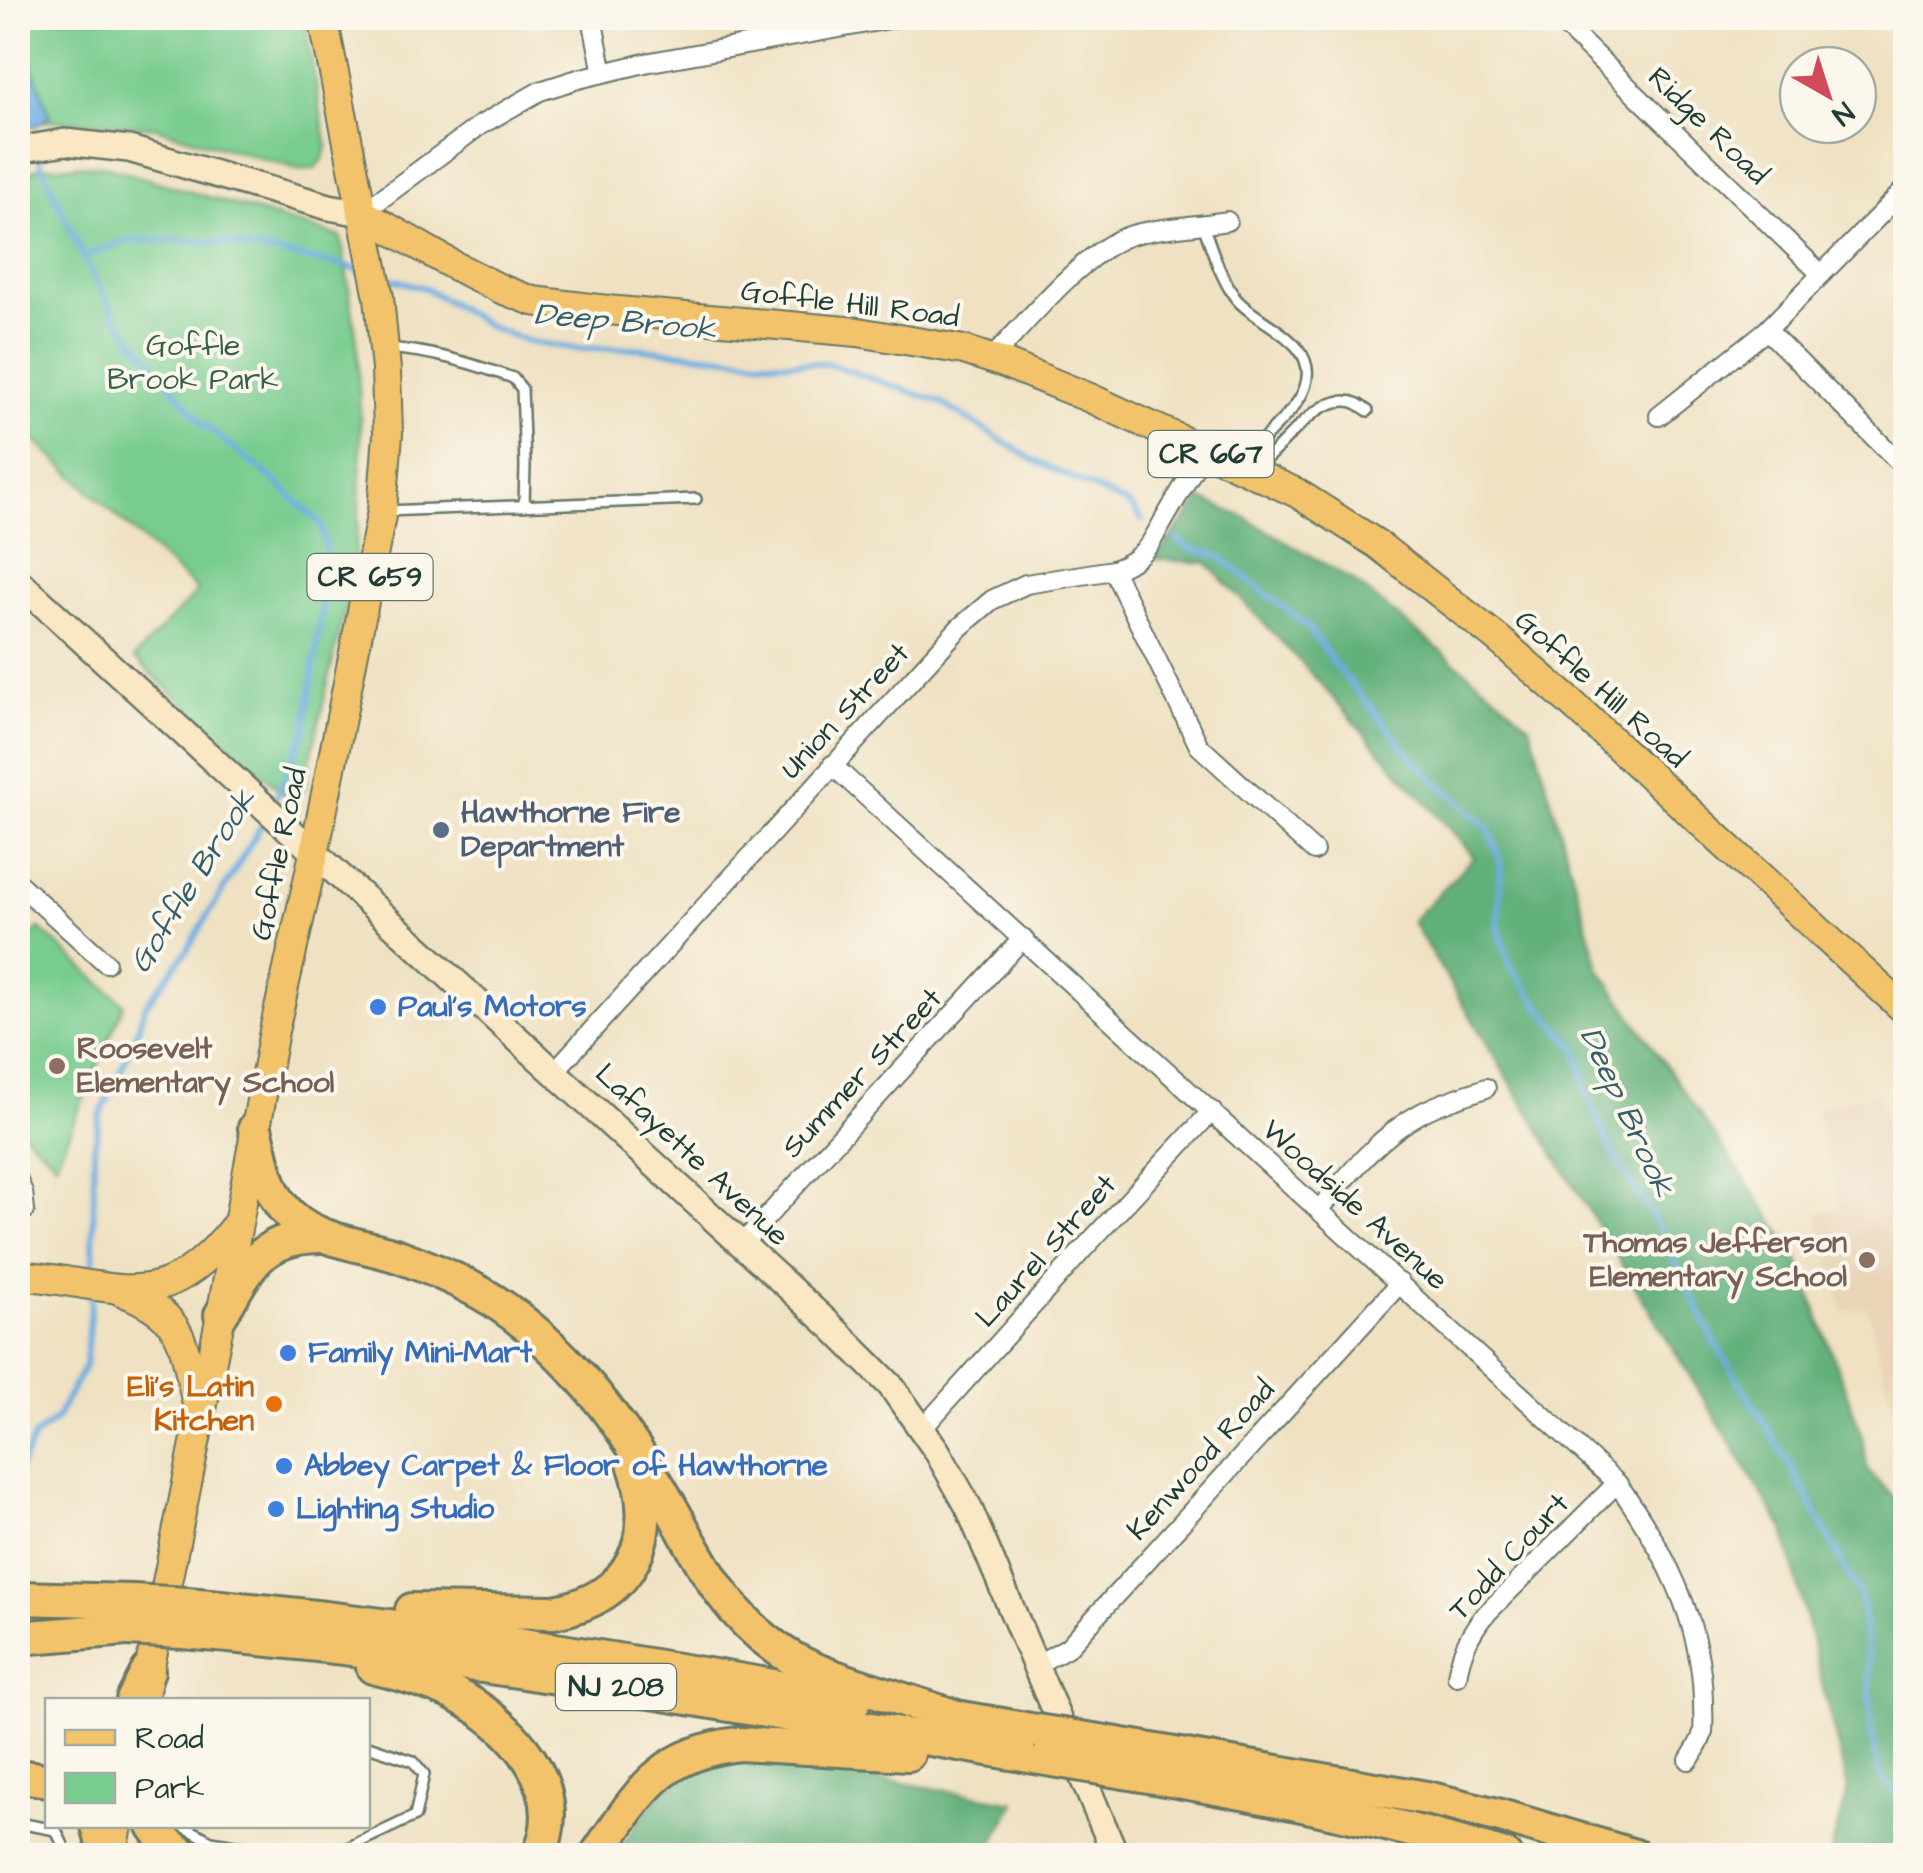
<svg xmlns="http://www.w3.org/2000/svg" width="1923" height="1873" font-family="'Architects Daughter',sans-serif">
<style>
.built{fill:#e9d4b8}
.green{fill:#78cc8f;stroke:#4c8462;stroke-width:2.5}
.forest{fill:#62b07a;stroke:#407657;stroke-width:2.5}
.water{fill:#6cade0;stroke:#46758a;stroke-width:2.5}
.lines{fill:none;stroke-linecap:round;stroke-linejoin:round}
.stream{stroke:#6cade0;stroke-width:6}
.lane-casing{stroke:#687666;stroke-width:14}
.street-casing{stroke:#687666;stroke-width:22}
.secondary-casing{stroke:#687666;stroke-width:30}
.primary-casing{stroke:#687666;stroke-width:32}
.highway-casing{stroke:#687666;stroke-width:38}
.lane{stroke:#fff;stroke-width:9}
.street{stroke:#fff;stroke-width:18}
.secondary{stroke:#fae7c3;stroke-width:25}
.primary{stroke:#f2c36a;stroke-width:28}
.highway{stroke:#f2c36a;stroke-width:32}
.highway-bridge-casing{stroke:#687666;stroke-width:38;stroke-linecap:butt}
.highway-bridge{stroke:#f2c36a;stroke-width:32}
.service-dot{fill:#5c6f8a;stroke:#fbf7ec;stroke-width:4}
.shop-dot{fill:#3f7fe0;stroke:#fbf7ec;stroke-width:4}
.education-dot{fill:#8d6e63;stroke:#fbf7ec;stroke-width:4}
.food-dot{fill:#e8710a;stroke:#fbf7ec;stroke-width:4}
.labels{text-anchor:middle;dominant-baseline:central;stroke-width:8;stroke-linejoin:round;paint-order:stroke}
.shield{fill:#fbf7ec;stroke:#61756b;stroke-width:2.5}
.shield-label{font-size:28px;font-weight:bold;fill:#1f3d34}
.street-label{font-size:30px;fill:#1f3d34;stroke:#fbf7ec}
.park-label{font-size:30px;fill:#35614b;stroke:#fbf7ec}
.service-label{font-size:30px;font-weight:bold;fill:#4e5e75;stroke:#fbf7ec;text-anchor:start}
.shop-label{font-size:30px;font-weight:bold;fill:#366cbe;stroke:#fbf7ec;text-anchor:start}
.education-label{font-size:30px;font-weight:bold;fill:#785e54;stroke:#fbf7ec;text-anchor:start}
.food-label{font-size:30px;font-weight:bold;fill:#c56008;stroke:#fbf7ec;text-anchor:end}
.water-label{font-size:32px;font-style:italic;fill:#365f68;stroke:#fbf7ec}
</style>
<rect width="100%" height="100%" fill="#fbf7ec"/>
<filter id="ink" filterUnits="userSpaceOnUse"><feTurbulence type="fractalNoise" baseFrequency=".01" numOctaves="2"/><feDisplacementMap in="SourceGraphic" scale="20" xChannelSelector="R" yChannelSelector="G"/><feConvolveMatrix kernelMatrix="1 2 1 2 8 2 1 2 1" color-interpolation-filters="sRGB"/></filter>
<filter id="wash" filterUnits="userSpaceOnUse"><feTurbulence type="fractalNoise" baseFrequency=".0048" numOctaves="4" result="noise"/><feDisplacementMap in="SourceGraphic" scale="40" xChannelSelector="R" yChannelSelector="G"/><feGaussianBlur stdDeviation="2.25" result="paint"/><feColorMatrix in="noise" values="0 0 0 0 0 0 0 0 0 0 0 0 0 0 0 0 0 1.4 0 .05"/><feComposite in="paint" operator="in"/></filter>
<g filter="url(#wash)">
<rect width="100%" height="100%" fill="#efe1c2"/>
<polygon class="built" points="1878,1093 1905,1200 1906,1414 1895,1417 1867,1307 1843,1312 1817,1214 1840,1207 1815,1109"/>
<g class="green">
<polygon points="18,18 304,18 327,148 322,161 314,169 298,169 153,127 58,121 18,124"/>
<polygon points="101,165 341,237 357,341 361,442 359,511 354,568 303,792 286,796 134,658 198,591 18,425 18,175 42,167"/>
<polygon points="39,928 124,1004 56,1163 18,1128 18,952"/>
</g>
<g class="forest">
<polygon points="1201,499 1244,517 1352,580 1497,696 1530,726 1600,970 1795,1252 1861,1432 1868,1471 1905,1509 1905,1855 1830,1855 1848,1788 1784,1530 1412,921 1474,857 1319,682 1207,563 1155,559"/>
<path d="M753,1758L1015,1802L986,1855L615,1856C641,1817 665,1776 713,1764C726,1760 740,1760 753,1758Z"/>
</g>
<polygon class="water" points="18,26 50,116 35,127 18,121"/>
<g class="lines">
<g class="stream">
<polyline points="39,151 42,167 83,257 118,320 203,424 275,481 321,524 328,562 305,731 272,807"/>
<polyline points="83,257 125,241 170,240 221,243 336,264 367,272"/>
<polyline points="384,277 425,288 490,327 530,342 578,349 633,348 778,362 829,364 940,402 1033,460 1130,505 1142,520"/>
<polyline points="1177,539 1188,548 1219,556 1308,627 1335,665 1420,766 1489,829 1501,864 1498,926 1510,965 1541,1008 1577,1050 1588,1096 1615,1158 1654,1219 1716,1344 1788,1461 1861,1598 1869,1668 1871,1727 1880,1777 1906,1801"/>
<polyline points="93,1280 94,1149 100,1116 135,1038 145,1006 186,952 266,818"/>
<polyline points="18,1472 34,1437 56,1419 85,1366 92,1292"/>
</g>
</g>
</g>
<g filter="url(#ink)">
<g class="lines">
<g class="lane-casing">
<g id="lane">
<path d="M1203,225C1212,249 1219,274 1234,296C1254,324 1321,340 1305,387C1294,419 1256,434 1248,468"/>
<path d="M386,348C432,351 470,363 513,378L522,389L525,465L524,506"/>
<path d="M1253,468C1282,453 1309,400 1346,401C1355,401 1361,406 1368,411"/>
<polyline points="384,511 696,499"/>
<polyline points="18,1823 56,1830 68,1856"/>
<polyline points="183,1826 211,1841 303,1856"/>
<polyline points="310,1856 347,1848 415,1816 424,1774 413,1761 368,1746"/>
</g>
</g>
<g class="street-casing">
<g id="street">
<polyline points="592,18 603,73"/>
<polyline points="1557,18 1821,274"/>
<polyline points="362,213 479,126 540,91 578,79 645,63 895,18"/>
<polyline points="1767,330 1906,469"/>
<path d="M991,359C1025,324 1078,259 1121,239C1143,228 1200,226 1227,221"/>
<polyline points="1659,416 1767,330 1906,188"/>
<polyline points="1113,570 1199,746 1314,851"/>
<path d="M832,765L1617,1483C1663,1547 1702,1620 1703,1702C1703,1711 1704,1723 1703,1732C1701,1742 1694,1752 1689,1760"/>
<polyline points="18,883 106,963"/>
<path d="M554,1072L959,628L992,600L1026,584L1113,570C1129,565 1139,557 1150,544L1204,451"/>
<polyline points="18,1181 23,1192 25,1210"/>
<path d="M1319,1210C1349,1174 1379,1136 1421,1113C1441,1102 1464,1096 1486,1088"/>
<polyline points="741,1245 1023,938"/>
<polyline points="922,1429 1087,1245 1212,1111"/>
<polyline points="1036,1665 1068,1647 1400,1283"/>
<path d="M1457,1676C1461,1653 1468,1637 1482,1618L1617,1483"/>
</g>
</g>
<g class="secondary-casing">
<g id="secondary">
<polyline points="18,150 65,142 129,149 329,207 362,213"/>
<polyline points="18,581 832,1327 891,1386 937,1451 968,1506 1116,1856"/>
</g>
</g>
<g class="primary-casing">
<g id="primary">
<polyline points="362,213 453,265 501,289 533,301 607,310 858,332 964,350 1004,363 1090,398 1297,493 1377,544 1498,639 1569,701 1906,1011"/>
<path d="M18,1275C118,1283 160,1321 235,1226"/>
<path d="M121,1291C187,1317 182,1341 197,1404"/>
<polyline points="145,1691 221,1315 274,1031 314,854 382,511 388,434 386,370 379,297 323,18"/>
<polyline points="112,1856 118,1826"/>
</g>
</g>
<g class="highway-casing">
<g id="highway">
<path d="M255,1128C262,1154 265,1184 282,1206C308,1241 359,1243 398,1256C431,1268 464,1282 494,1301C567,1349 618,1418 662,1492C698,1553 717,1606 778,1649C802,1667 832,1676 861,1686C892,1696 923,1706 954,1716"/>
<path d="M221,1315C249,1267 260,1236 323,1236"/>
<polyline points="18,1598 133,1601"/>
<path d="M187,1604C412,1623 633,1662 855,1700"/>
<path d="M412,1610L554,1612C634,1598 659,1536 634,1463"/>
<path d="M182,1632C473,1655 760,1711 1047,1759"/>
<polyline points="18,1638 127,1629"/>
<path d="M373,1667C401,1674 429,1682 454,1694C512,1723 572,1789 538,1856"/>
<polyline points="133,1700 148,1671"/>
<polyline points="933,1713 1037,1731"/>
<polyline points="1100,1741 1427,1798 1497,1815 1635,1856"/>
<path d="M1106,1769C1241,1791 1374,1817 1505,1856"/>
<polyline points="18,1776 48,1780"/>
<polyline points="98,1826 106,1856"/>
<polyline points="154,1826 164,1840 184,1856"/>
<path d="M596,1856C639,1794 658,1753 739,1744L908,1754"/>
</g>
</g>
<use href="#lane" class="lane"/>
<use href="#street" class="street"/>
<use href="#secondary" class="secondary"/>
<use href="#primary" class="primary"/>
<use href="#highway" class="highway"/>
<g class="highway-bridge-casing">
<g id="highway-bridge">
<polyline points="133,1601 187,1604"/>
<polyline points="127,1629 182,1632"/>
<polyline points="1037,1731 1100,1741"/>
<polyline points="1047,1759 1106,1769"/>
</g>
</g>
<use href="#highway-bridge" class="highway-bridge"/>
</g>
</g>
<circle class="service-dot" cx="441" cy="830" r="10"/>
<g class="shop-dot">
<circle cx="378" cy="1007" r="10"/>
<circle cx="288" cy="1353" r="10"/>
<circle cx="284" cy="1466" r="10"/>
<circle cx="276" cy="1509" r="10"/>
</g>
<g class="education-dot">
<circle cx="57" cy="1066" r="10"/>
<circle cx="1867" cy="1260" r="10"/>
</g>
<circle class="food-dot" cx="274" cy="1404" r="10"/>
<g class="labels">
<g class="shield">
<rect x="1148.5" y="431" width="125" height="46" rx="8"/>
<rect x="307.5" y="554" width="125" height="46" rx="8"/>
<rect x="556" y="1664" width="120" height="46" rx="8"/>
</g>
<g class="shield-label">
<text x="1211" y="454">CR 667</text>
<text x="370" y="577">CR 659</text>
<text x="616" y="1687">NJ 208</text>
</g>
<g class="street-label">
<text transform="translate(1708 126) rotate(44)">Ridge Road</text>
<text transform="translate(850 304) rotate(7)">Goffle Hill Road</text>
<text transform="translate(1601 689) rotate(42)">Goffle Hill Road</text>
<text transform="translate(845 711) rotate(-47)">Union Street</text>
<text transform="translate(279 854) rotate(-78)">Goffle Road</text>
<text transform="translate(862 1073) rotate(-47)">Summer Street</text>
<text transform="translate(692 1155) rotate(43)">Lafayette Avenue</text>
<text transform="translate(1355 1205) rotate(42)">Woodside Avenue</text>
<text transform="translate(1046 1251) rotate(-48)">Laurel Street</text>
<text transform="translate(1201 1460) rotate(-48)">Kenwood Road</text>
<text transform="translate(1509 1557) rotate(-47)">Todd Court</text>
</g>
<g class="park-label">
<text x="193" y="346">Goffle<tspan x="193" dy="34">Brook Park</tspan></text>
</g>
<g class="service-label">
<text x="461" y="813">Hawthorne Fire<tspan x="461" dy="34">Department</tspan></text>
</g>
<g class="shop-label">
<text x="398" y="1007">Paul’s Motors</text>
<text x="308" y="1353">Family Mini-Mart</text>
<text x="304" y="1466">Abbey Carpet &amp; Floor of Hawthorne</text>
<text x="296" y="1509">Lighting Studio</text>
</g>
<g class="education-label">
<text x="77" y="1049">Roosevelt<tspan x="77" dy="34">Elementary School</tspan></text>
<text x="1847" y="1243" text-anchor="end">Thomas Jefferson<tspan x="1847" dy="34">Elementary School</tspan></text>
</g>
<g class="food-label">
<text x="254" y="1387">Eli's Latin<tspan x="254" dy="34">Kitchen</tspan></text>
</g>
<g class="water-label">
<text transform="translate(625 322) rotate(5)">Deep Brook</text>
<text transform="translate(193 881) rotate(-58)">Goffle Brook</text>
<text transform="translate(1627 1112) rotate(65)">Deep Brook</text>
</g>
</g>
<rect width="1923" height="1873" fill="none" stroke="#fbf7ec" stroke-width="60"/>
<rect x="45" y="1698" width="325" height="130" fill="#fbf7ec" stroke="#a3ada2" stroke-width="2.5"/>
<rect x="65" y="1730" width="50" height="15" fill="#f2c36a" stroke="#a3ada2" stroke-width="2.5"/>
<text x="135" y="1748" font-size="30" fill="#1f3d34">Road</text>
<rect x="65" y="1773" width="50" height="30" fill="#78cc8f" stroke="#a3ada2" stroke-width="2.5"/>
<text x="135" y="1798" font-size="30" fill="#1f3d34">Park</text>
<g transform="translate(1828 95) rotate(141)"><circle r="48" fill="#fbf7ec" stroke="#a3ada2" stroke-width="2.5"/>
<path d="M0-8L18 38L0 25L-18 38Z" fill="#d1495b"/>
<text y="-15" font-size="28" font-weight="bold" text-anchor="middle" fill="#1f3d34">N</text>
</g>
</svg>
